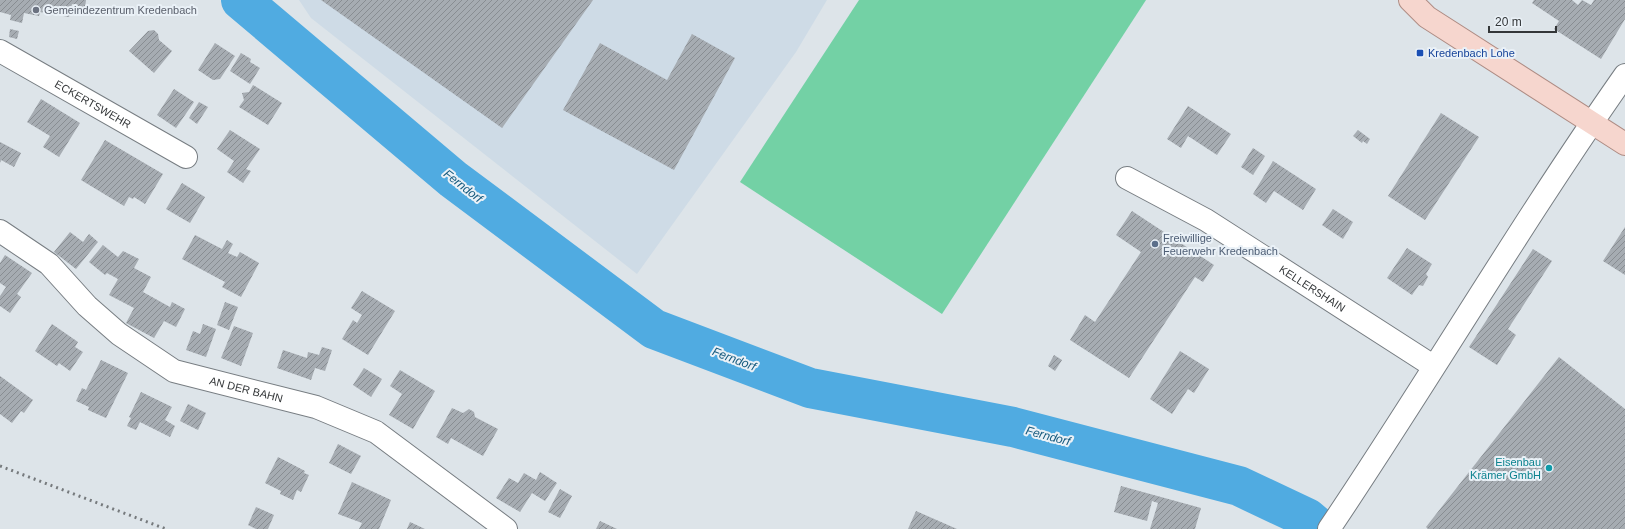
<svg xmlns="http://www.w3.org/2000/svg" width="1625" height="529" font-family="Helvetica,sans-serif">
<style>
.built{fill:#cedbe6}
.green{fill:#73d1a5}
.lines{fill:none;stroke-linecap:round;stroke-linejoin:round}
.river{stroke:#50abe1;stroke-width:40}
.building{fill:url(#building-hatch)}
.street-casing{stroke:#777d82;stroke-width:24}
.primary-casing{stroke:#ae8c84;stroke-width:24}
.street{stroke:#fff;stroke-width:22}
.primary{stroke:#f6d6ce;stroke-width:22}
.rail{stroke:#767a7d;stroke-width:3;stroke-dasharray:2 4;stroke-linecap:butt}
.worship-dot{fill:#6b7280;stroke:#eaf1f7;stroke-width:1.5}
.transit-dot{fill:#1a4fb4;stroke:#eaf1f7;stroke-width:1.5}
.service-dot{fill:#5c6f8a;stroke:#eaf1f7;stroke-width:1.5}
.culture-dot{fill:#0f9aa8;stroke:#eaf1f7;stroke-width:1.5}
.labels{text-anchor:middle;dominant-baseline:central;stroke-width:4;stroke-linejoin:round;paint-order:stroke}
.worship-label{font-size:11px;fill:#5b616d;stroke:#eaf1f7;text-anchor:start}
.transit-label{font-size:11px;fill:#164399;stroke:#eaf1f7;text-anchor:start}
.street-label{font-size:11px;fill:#333638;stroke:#eaf1f7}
.service-label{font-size:11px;fill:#4e5e75;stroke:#eaf1f7;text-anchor:start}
.culture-label{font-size:11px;fill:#0d838f;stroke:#eaf1f7;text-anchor:end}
.water-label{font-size:12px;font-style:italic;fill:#14597d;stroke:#eaf1f7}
</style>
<defs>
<pattern id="building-hatch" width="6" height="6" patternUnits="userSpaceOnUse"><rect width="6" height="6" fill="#a6acb2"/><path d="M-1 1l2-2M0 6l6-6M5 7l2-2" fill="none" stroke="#888d92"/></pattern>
</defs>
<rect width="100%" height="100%" fill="#dde4e9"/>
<polygon class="built" points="299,0 827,0 796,52 637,274 311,18"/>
<polygon class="green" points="859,0 1146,0 942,314 740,182"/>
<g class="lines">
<polyline class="river" points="241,0 453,179 654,329 810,388 1013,427 1239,486 1307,518 1320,529"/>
</g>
<g class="building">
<polygon points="0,0 86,0 85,8 72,4 69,17 40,12 39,16 24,13 22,23 10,20 11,15 0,12"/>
<polygon points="321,0 593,0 502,128"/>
<polygon points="1534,0 1572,0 1578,5 1582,0 1591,5 1594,0 1625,0 1625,19 1601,59 1554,29 1559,21 1532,3"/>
<polygon points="10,29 19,31 17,39 9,37"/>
<polygon points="154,30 158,34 159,40 172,51 154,73 129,51 148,31"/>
<polygon points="692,34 735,58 674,170 563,110 600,43 667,80"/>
<polygon points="215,43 235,56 220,79 213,80 198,70"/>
<polygon points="241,53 251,59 250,62 260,68 250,84 230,71"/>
<polygon points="253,85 282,103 268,125 239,107 244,100 242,93 249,92"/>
<polygon points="174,89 194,102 176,128 157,115"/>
<polygon points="41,99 80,123 59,157 43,147 50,136 27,122"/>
<polygon points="199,102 208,107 197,124 189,118"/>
<polygon points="1188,106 1231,134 1217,155 1188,136 1181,148 1167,139"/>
<polygon points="1441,113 1479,137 1425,220 1388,196"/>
<polygon points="230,130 260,149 246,169 251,171 243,183 227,172 234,161 217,149"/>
<polygon points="1358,130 1370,139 1367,144 1363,141 1362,143 1353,136"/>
<polygon points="105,140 163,174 145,204 134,197 133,199 129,197 124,206 81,180"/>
<polygon points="0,142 21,153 14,167 1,160 0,163"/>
<polygon points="1253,148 1265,156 1253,175 1241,167"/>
<polygon points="1273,161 1316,189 1303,210 1274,191 1266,203 1253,194"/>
<polygon points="182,183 205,197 190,223 166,209"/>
<polygon points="1333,209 1353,222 1343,239 1322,225"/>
<polygon points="1132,211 1214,265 1203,282 1195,277 1129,378 1070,340 1085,315 1095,322 1141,252 1116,235"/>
<polygon points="1625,227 1625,275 1603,261"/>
<polygon points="70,232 83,242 89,234 98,242 76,269 54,252"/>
<polygon points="195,235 222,249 227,240 233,244 228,253 237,257 240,252 259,263 241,297 222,287 225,282 182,259"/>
<polygon points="103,245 118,257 123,251 139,259 134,268 151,277 143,292 170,307 172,302 185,309 176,327 164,321 154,338 126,323 134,308 109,295 118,279 107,273 105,275 89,262"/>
<polygon points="1407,248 1432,264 1426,274 1428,277 1423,286 1419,285 1412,295 1387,278"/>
<polygon points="1533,249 1552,261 1508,329 1516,335 1497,365 1469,347"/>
<polygon points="5,255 32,273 17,294 21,297 10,313 0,306 0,296 6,287 0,283 0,263"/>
<polygon points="362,291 395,311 368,355 342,339 353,320 357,323 362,315 351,308"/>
<polygon points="225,302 238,307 229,330 217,325"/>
<polygon points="52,324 78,342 75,347 83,352 70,371 59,363 57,366 35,351"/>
<polygon points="203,324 216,329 206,357 186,350 193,331 200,334"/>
<polygon points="234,326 253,333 241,366 221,358"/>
<polygon points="322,347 332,350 325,371 315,368 311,380 277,368 283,350 307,358 308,352 319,355"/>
<polygon points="1180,351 1209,369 1194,393 1188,389 1172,414 1150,399"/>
<polygon points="1054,355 1062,360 1055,371 1048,366"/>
<polygon points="1559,357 1625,409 1625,529 1428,529 1426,527"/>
<polygon points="101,360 128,373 106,418 88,410 89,407 76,401 82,388 86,390"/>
<polygon points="364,368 382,379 371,397 353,385"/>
<polygon points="400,370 435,391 413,429 389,415 402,394 390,386"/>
<polygon points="0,376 33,400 24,413 21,411 12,423 0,414"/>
<polygon points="141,392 172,407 165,420 175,426 170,437 140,422 136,430 127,426 131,418 129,417"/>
<polygon points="188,404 206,413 198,430 180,421"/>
<polygon points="452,408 463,413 469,409 474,412 475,417 498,429 483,456 451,438 448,444 436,437"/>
<polygon points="338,444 361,456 351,474 329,463"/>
<polygon points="278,457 305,471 304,473 309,475 301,492 297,490 293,500 280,494 281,491 265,483"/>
<polygon points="540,472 557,483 545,501 532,493 520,512 496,498 509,478 518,483 524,473 536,480"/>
<polygon points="352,482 391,500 379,529 359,529 362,523 338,514"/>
<polygon points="1121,486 1201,508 1195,529 1150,529 1158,503 1152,501 1147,521 1114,512"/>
<polygon points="560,489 572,496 560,518 548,512"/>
<polygon points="256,507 274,515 268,529 256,529 248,525"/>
<polygon points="916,511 957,529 908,529"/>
<polygon points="600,521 617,529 596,529"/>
<polygon points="410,522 425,529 407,529"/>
</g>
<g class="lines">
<g class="street-casing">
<g id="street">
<path id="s1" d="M0,51L186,157"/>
<path id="s2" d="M1127,178L1206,220L1433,366"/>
<path id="s3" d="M0,231L49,264L87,306L119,334L174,371L316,407L376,432L506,529"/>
<path d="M1329,529C1430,379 1521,223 1625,75"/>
</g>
</g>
<g class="primary-casing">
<polyline id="primary" points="1410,0 1427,17 1625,144"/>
</g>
<use href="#street" class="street"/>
<use href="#primary" class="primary"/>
<polyline class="rail" points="0,466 166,529"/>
</g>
<circle class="worship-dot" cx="36" cy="10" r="4"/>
<rect class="transit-dot" x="1416" y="49" width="8" height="8" rx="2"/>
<circle class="service-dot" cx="1155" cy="244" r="4"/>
<circle class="culture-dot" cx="1549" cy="468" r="4"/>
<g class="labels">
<g class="worship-label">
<text x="44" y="10">Gemeindezentrum Kredenbach</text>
</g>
<g class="transit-label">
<text x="1428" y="53">Kredenbach Lohe</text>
</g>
<g class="street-label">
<text stroke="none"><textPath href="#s1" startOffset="107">ECKERTSWEHR</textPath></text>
<text stroke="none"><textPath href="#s2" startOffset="216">KELLERSHAIN</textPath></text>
<text stroke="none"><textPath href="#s3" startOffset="299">AN DER BAHN</textPath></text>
</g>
<g class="service-label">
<text x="1163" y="238">Freiwillige<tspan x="1163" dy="13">Feuerwehr Kredenbach</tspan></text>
</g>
<g class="culture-label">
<text x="1541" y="462">Eisenbau<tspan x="1541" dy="13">Krämer GmbH</tspan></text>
</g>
<g class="water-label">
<text transform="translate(463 186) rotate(38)">Ferndorf</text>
<text transform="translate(734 359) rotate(21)">Ferndorf</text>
<text transform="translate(1048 436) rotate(15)">Ferndorf</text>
</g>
</g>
<path d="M1489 26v6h67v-6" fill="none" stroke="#333638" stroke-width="2"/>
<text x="1495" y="26" font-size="12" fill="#333638" stroke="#eaf1f7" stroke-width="3" paint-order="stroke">20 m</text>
</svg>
